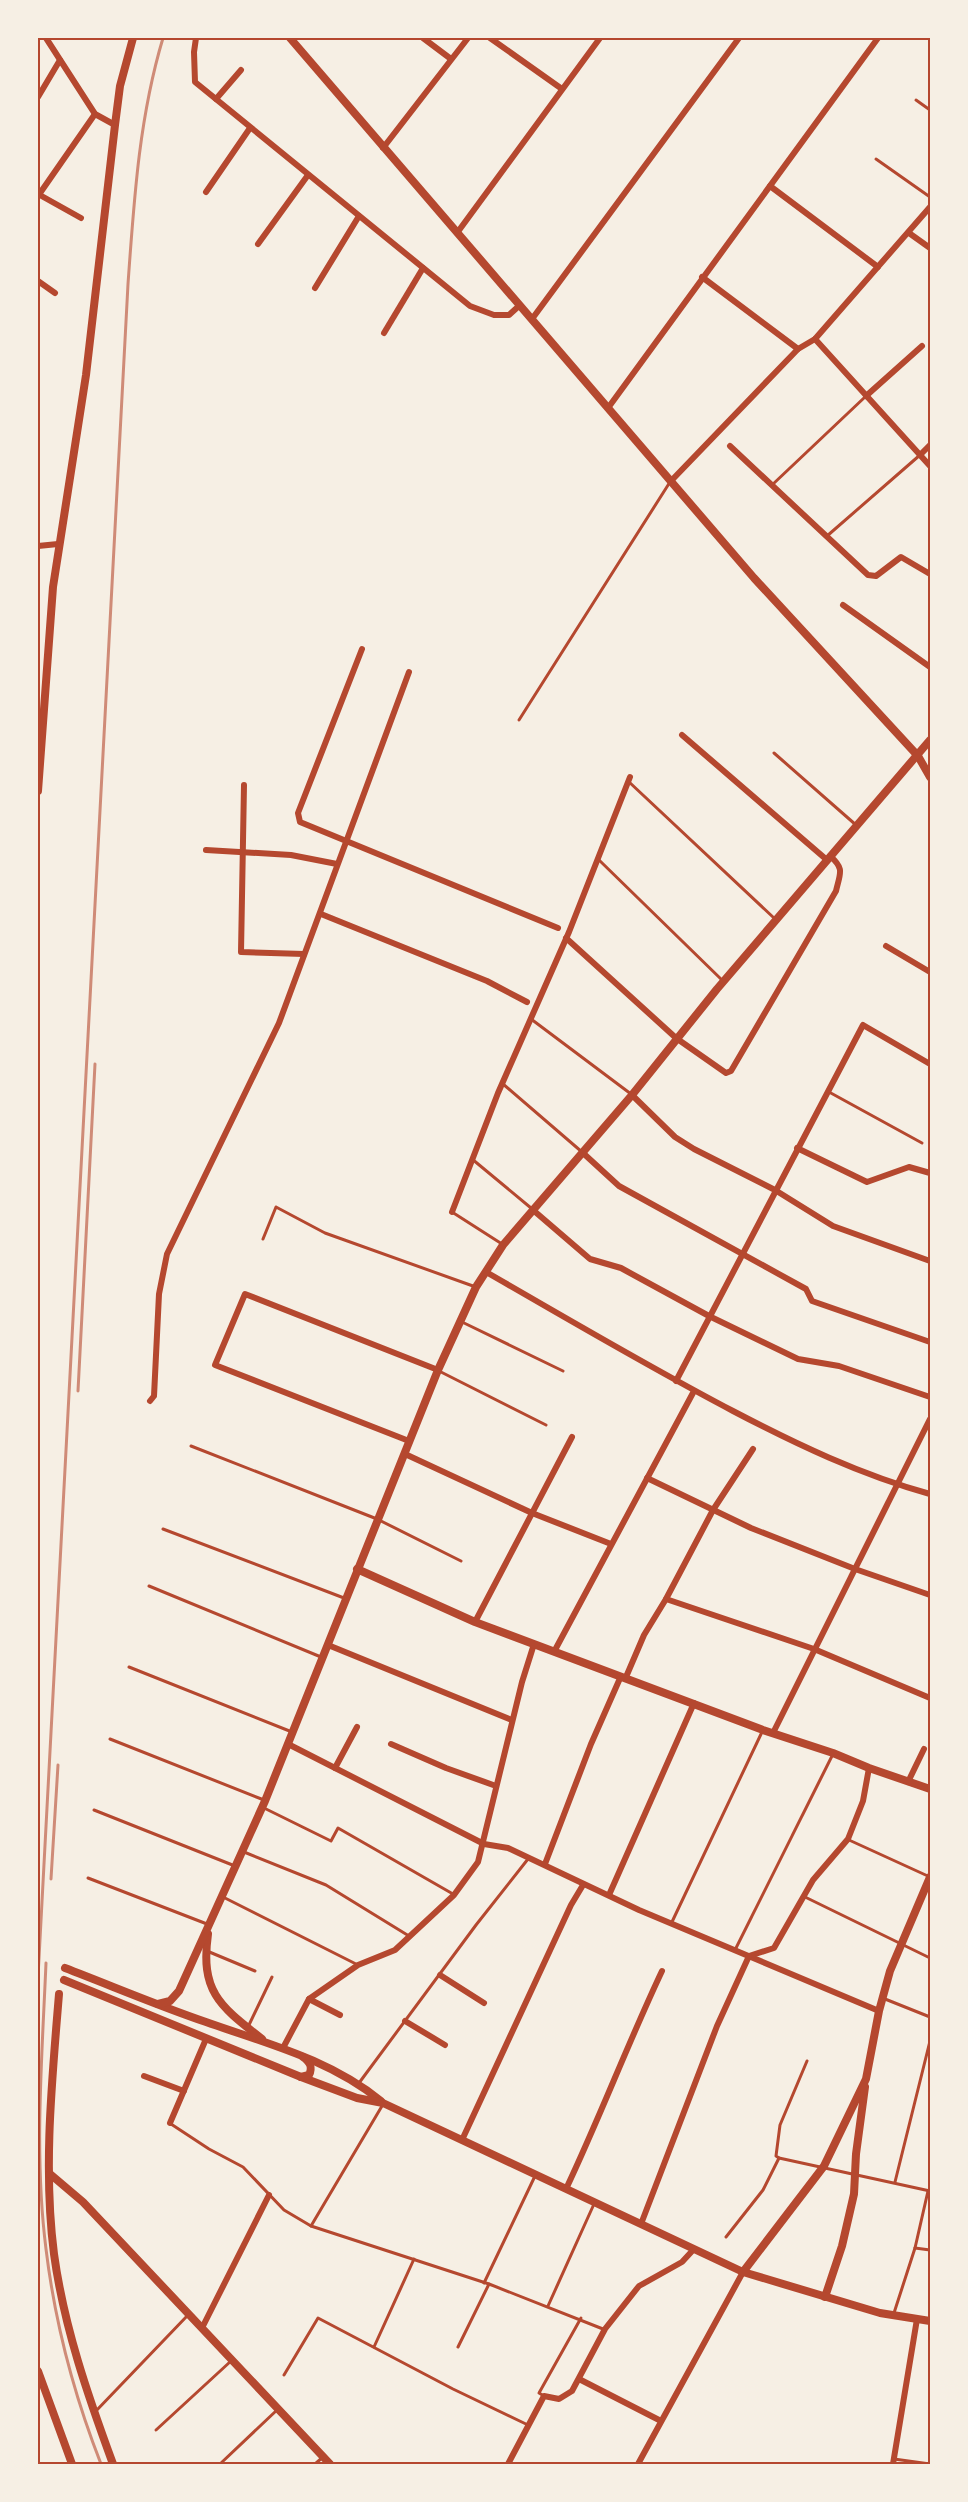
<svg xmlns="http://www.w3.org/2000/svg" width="968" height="2502" font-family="'Roboto Condensed',sans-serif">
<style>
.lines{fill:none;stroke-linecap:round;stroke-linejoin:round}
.service{stroke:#b5482f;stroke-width:3}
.minor{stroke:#b5482f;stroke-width:6}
.tertiary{stroke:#b5482f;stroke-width:8}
.secondary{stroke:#b5482f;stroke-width:8}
.rail{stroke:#cf8b77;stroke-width:3}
.neatline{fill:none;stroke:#b5482f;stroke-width:2}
</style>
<rect width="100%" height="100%" fill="#f6efe4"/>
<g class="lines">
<g class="service">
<polyline points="916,100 930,110"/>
<polyline points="876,159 930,197"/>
<polyline points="772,485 865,397"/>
<polyline points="827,536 920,455"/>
<polyline points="519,720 670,482"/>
<polyline points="774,753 856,825"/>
<polyline points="628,781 774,918"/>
<polyline points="599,860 723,981"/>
<polyline points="531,1019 631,1094"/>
<polyline points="503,1084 582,1152"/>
<polyline points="829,1092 922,1143"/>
<polyline points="472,1159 531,1208"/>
<polyline points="452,1212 502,1244"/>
<polyline points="263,1239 276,1207 325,1233 473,1286"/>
<polyline points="462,1322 563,1371"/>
<polyline points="439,1371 546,1425"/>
<polyline points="191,1446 377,1519 461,1561"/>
<polyline points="163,1529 344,1598"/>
<polyline points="149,1586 321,1657"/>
<polyline points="129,1667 292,1732"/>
<polyline points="110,1739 264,1800"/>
<polyline points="264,1808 331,1841 338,1828 453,1894"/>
<polyline points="94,1810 235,1866"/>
<polyline points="849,1840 930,1877"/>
<polyline points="244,1852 326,1885 409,1936"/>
<polyline points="88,1878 207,1924"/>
<polyline points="223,1897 356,1964"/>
<polyline points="805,1897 930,1958"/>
<polyline points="671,1924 762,1732"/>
<polyline points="735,1950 833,1754"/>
<polyline points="207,1951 255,1971"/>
<polyline points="885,1999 930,2017"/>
<polyline points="248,2027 272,1977"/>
<polyline points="359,2083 476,1925 528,1859"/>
<polyline points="171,2124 209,2149 243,2167 284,2210 311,2226 489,2284 603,2329"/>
<polyline points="779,2158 930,2191"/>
<polyline points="895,2182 930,2041"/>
<polyline points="311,2226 382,2106"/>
<polyline points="726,2237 763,2190 779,2158 776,2156 780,2125 807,2061"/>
<polyline points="915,2248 930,2250"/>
<polyline points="484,2283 535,2176"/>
<polyline points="548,2306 594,2204"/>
<polyline points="894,2313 915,2248 928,2191"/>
<polyline points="374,2347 414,2259"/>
<polyline points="458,2347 489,2284"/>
<polyline points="284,2375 318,2318 453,2389 528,2425"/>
<polyline points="544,2396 539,2393 581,2318"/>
<polyline points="95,2412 188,2315"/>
<polyline points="156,2430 231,2361"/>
<polyline points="894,2459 930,2464"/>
<polyline points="220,2464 277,2410"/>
<polyline points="315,2464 323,2457"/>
</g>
<g class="minor">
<polyline points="46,38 95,114 115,125"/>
<polyline points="196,38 194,52 195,82 470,306 494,315 509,315 520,305"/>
<polyline points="423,38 451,59"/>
<polyline points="490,38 562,89"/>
<polyline points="38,97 60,60"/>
<polyline points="216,99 241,70"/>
<polyline points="383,148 468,38"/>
<polyline points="770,186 878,267"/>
<polyline points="206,192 250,128"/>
<polyline points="38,194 81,218"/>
<polyline points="38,196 95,114"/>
<polyline points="457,233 600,38"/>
<polyline points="909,233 930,248"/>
<polyline points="258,244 308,175"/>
<polyline points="702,277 798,349"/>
<polyline points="38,281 55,293"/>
<polyline points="315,288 359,216"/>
<polyline points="532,319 739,38"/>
<polyline points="384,333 423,268"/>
<polyline points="815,339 930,466"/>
<polyline points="866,396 922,346"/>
<polyline points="608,408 878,38"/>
<polyline points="730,446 868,575 876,576 901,557 930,574"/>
<polyline points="920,455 930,445"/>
<polyline points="671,481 798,349 815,339 930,207"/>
<polyline points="38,546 58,544"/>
<polyline points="843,605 930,667"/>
<polyline points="362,649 298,813 300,822 558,928"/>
<polyline points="682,735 827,860"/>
<polyline points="244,785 241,952 304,954"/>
<polyline points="206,850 291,855 337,864"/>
<polyline points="321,914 487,981 527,1002"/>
<path d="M566,938L676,1038L726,1073L731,1071L836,891C840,873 845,869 830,856"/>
<polyline points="886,946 930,972"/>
<polyline points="632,1095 675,1137 694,1149 775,1190 833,1226 930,1261"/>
<polyline points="797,1148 867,1182 909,1167 930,1173"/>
<polyline points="583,1153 619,1186 806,1289 812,1301 930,1342"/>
<polyline points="533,1210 590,1259 621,1268 709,1316 798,1359 839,1366 930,1397"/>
<polyline points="452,1212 498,1093 569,932 630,777"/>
<path d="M486,1272C568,1319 649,1367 733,1411C796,1444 861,1475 930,1494"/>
<polyline points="676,1381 863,1025 930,1064"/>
<polyline points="150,1401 154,1396 159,1294 167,1254 279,1023 409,672"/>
<polyline points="409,1441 215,1365 245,1294 438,1370"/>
<polyline points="405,1454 532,1513 611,1544"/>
<polyline points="647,1478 751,1528 855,1569 930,1595"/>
<polyline points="666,1599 814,1649 930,1698"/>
<polyline points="475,1622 572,1437"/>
<polyline points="328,1645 512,1720"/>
<polyline points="555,1650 694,1391"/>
<polyline points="626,1677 644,1635 666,1599 713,1510 753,1449"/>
<polyline points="773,1733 930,1419"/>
<polyline points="288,1744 484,1844 508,1848 639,1910 879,2011"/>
<polyline points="391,1744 446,1768 496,1786"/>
<polyline points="335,1768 357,1727"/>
<polyline points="908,1782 924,1749"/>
<polyline points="545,1864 591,1744 621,1676"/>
<polyline points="609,1895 694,1703"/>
<polyline points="749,1956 774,1948 813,1880 848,1839 863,1801 869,1768"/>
<polyline points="440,1975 484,2003"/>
<polyline points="309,1999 340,2015"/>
<polyline points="405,2021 445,2045"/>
<polyline points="283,2048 309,1999 358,1965 395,1950 454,1895 478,1862 522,1682 534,1644"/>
<polyline points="144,2076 184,2091"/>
<polyline points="170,2123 206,2039"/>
<polyline points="462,2140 571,1905 583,1885"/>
<path d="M566,2189C600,2117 628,2043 662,1971"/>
<polyline points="641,2224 717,2026 749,1956"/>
<polyline points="202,2328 269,2195"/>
<polyline points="579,2379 661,2421"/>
<polyline points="508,2464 544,2396 559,2399 572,2391 605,2329 639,2286 682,2262 694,2249"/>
<polyline points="638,2464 743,2272"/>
<polyline points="893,2464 917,2319"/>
</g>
<g class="tertiary">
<polyline points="290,38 754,578 918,756 930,777"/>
<polyline points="38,791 53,587 86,375 115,125 120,86 133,38"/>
<polyline points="357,1569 475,1622 763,1730 833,1753 869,1768 930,1789"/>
<path d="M59,1994C52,2080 43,2169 54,2254C64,2327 88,2396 113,2464"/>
<polyline points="50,2174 83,2202 330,2464"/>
<polyline points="743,2272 824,2166 866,2079 879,2011 890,1971 930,1877"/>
<polyline points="825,2297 842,2246 854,2194 856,2154 865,2087"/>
<polyline points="38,2371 72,2464"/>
</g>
<g class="secondary">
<path d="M208,1934C200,1992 220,2006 262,2039"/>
<path d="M65,1968C112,1986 159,2006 206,2022C268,2044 329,2059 381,2101"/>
<polyline points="64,1980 301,2077 357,2098 383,2103 743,2272 880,2313 930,2321"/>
<polyline points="158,2004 170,2001 179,1991 265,1801 438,1370 476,1287 503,1245 632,1095 717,989 930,740"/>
<path d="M301,2077L309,2075C313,2067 310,2062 303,2057"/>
</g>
<g class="rail">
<polyline points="78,1391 95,1064"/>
<polyline points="51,1879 58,1765"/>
<path d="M46,1963C42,2058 34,2155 46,2249C55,2323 74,2395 101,2464"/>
<path d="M38,1977L128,284C134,200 139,118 163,38"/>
</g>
</g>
<rect width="968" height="2502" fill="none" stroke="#f6efe4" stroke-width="78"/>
<rect x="39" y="39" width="890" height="2424" class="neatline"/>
</svg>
